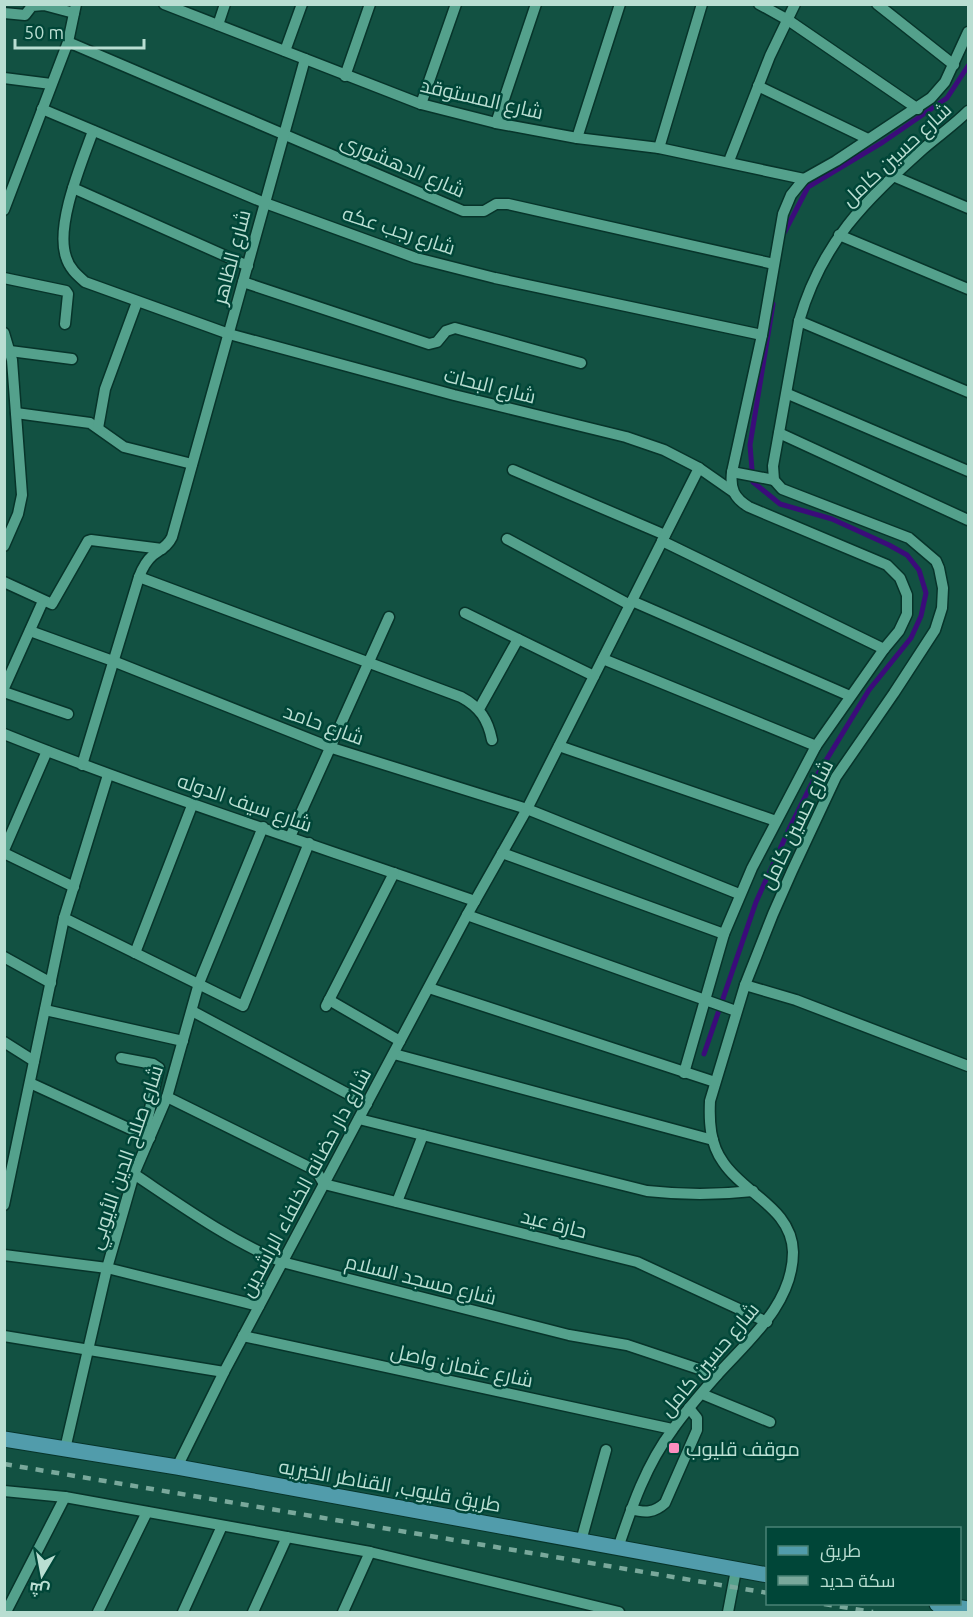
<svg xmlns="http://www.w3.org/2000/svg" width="973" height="1617" font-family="Ubuntu,Cairo,sans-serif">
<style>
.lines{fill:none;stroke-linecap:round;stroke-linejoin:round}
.stream{stroke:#3b0c7a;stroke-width:5}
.minor-casing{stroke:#07342a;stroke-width:13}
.major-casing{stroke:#07342a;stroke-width:17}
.minor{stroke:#54a18c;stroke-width:10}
.major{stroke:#519cab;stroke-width:15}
.rail{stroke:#79a89b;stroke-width:4.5;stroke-dasharray:8 8;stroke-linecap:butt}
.poi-dot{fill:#fd8ebf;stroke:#004638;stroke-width:2}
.labels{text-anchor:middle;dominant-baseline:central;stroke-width:5;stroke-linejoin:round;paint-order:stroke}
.street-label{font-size:20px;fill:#b9ded2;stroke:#004638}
.poi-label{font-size:20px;fill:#b9ded2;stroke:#004638;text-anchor:start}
</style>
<rect width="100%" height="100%" fill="#125142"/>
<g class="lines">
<g class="stream">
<polyline points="784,233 808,187 883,142 947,98 968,66"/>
<polyline points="704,1054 756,902 790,827 811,785 869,690 911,638 921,616 926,593 919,570 907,555 889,545 832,519 780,504 753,482 750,445 773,304"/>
</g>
<g class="minor-casing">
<g id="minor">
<polyline points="164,4 421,104 496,123 577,138 659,148 804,179"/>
<polyline points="759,4 788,20 918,109"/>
<polyline points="877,4 954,65"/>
<polyline points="4,13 25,15 32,6 44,5 74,13"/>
<polyline points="218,25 225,4"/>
<polyline points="68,42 463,211 484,211 496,204 508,204 774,264"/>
<polyline points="285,51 302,4"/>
<polyline points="345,76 370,4"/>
<polyline points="4,78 51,84"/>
<polyline points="758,86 868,139"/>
<polyline points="421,104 456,4"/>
<polyline points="42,109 265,203 416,258 495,278 762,335"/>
<polyline points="496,123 536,4"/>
<path d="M93,131C82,162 55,225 66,257C69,268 77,275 85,282L229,334L454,395L626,437L664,450L699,468L732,491"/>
<polyline points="577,138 620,4"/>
<polyline points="659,148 702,4"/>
<polyline points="729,161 770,56 795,4"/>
<polyline points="893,176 968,208"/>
<polyline points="73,188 248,266"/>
<polyline points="4,210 68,42 76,4"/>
<polyline points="839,235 968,289"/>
<polyline points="4,278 66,291 68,294 65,324"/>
<polyline points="243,282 429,344 437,342 446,331 455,328 581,363"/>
<polyline points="799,321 968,392"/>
<polyline points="4,333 12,360 22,495 18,514 4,546"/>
<polyline points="10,351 72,359"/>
<polyline points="788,394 968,471"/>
<polyline points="16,413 90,423 124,447 192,464"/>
<polyline points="98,428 105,389 137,302"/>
<polyline points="779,433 968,520"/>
<polyline points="513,470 665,535"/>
<polyline points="732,472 774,480"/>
<polyline points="507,539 630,605"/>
<polyline points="662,541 884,649"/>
<path d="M139,577L461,697C480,707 488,720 492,740"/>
<polyline points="4,582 52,604 88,541 91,540 162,549"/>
<polyline points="632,601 850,696"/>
<polyline points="465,613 594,676"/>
<polyline points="30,631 113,661 332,748 527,809 739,894"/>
<polyline points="603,659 816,746"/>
<polyline points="4,688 43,601"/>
<polyline points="4,692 68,714"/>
<polyline points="479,709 518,639"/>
<path d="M4,734C159,796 318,846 475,901"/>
<polyline points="559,746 776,821"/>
<path d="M82,765L139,577C142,569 146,561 153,555C161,549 168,546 172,537L305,59"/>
<polyline points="290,837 389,617"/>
<polyline points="4,850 47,751"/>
<polyline points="4,853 74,887"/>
<polyline points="502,853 724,934"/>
<polyline points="467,915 736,1011"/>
<polyline points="64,918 243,1006 309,843"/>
<polyline points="135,953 193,803"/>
<polyline points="4,957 51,983"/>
<polyline points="745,985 796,1000 968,1066"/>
<polyline points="429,988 715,1082"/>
<polyline points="329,1000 400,1041"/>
<polyline points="326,1006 394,873"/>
<polyline points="45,1010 183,1041"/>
<polyline points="192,1011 367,1104"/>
<polyline points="4,1042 34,1061"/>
<polyline points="394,1054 713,1140"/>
<polyline points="121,1058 153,1064 159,1068 144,1135"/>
<path d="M684,1073L724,934L752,868L816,746L884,649L899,631L907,614V595L900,578L887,565L749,507C734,498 730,489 732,472L762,335L783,214L791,195L804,179L836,161L931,98L945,82L968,32"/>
<polyline points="30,1083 150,1138"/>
<polyline points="167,1097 311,1168 317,1172 324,1184 637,1262 767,1322"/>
<path d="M359,1119L647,1191C683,1195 717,1195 753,1191"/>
<path d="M134,1174C182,1206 229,1240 282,1262L569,1335L627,1345L717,1375"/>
<polyline points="397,1202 423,1135"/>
<polyline points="4,1205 64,918 108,775"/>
<polyline points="4,1255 107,1268 259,1306"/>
<polyline points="4,1336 224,1372"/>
<polyline points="243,1336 672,1429"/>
<polyline points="702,1394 770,1422"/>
<polyline points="65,1449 107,1268 134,1174 167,1097 199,983 263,827"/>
<polyline points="177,1467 224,1372 467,915 527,809 699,468"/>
<polyline points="4,1491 65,1497 370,1552 619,1612"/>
<path d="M631,1509C645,1513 654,1513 665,1503L697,1430V1418L689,1408"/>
<polyline points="581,1541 606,1450"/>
<path d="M618,1548C632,1506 646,1465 673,1429C687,1409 703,1391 719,1373C750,1339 793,1303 793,1252C792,1208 744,1194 723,1162C710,1144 709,1122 710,1101L745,985L773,914L792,871L836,777L894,693L935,630L942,608L943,588L939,568L936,561L909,538L782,489L774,480L773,466L799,321C822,242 864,202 923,149C938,136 954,125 968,111"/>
<polyline points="6,1612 65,1497"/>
<polyline points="98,1612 147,1512"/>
<polyline points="183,1612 222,1526"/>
<polyline points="253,1612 287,1537"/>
<polyline points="343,1612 370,1552"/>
<polyline points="728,1612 736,1570"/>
</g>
</g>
<g class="major-casing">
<g id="major">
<polyline points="4,1439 177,1467 768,1575"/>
<polyline points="937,1604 968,1609"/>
</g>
</g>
<use href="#minor" class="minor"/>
<use href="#major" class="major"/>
<g class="rail">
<polyline points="4,1464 768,1593"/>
<polyline points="824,1604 873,1612"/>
</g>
</g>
<rect class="poi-dot" x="668" y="1442" width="12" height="12" rx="3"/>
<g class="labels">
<g class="street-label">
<text transform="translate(482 98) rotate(13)">شارع المستوقد</text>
<text transform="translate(896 154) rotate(-43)">شارع حسين كامل</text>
<text transform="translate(403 165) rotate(23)">شارع الدهشورى</text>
<text transform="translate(399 230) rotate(18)">شارع رجب عكه</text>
<text transform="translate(231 257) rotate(-75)">شارع الظاهر</text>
<text transform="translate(490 385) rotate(14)">شارع البحات</text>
<text transform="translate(324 724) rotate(20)">شارع حامد</text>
<text transform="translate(245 802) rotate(19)">شارع سيف الدوله</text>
<text transform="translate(796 824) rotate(-64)">شارع حسين كامل</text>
<text transform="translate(125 1157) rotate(-71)">شارع صلاح الدين الأيوبي</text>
<text transform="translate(305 1182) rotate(-62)">شارع دار حضانه الخلفاء الراشدين</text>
<text transform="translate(554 1223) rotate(14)">حارة عيد</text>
<text transform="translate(421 1279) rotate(14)">شارع مسجد السلام</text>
<text transform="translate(709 1359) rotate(-50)">شارع حسين كامل</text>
<text transform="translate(462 1365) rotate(12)">شارع عثمان واصل</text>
<text transform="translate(390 1485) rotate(10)">طريق قليوب, القناطر الخيريه</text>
</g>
<g class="poi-label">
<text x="686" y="1448">موقف قليوب</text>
</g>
</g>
<rect width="973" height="1617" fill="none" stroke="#b9ded2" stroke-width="12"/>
<rect x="766" y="1527" width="195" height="78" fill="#004638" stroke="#4a8376" stroke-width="1.5"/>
<rect x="778" y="1546" width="30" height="9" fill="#519cab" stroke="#4a8376" stroke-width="1.5"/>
<text x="820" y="1557" font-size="18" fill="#b9ded2">طريق</text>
<rect x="778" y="1576" width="30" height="9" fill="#79a89b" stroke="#4a8376" stroke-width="1.5"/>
<text x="820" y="1587" font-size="18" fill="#b9ded2">سكة حديد</text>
<g transform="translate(42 1575) rotate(190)" stroke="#004638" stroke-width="4.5" paint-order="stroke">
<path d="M0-4.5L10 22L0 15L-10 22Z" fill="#b9ded2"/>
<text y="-9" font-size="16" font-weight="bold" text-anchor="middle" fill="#b9ded2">ش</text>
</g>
<path d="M15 39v9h129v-9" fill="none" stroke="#b9ded2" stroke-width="3"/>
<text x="24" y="39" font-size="18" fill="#b9ded2" stroke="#004638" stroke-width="4.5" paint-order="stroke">50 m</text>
</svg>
